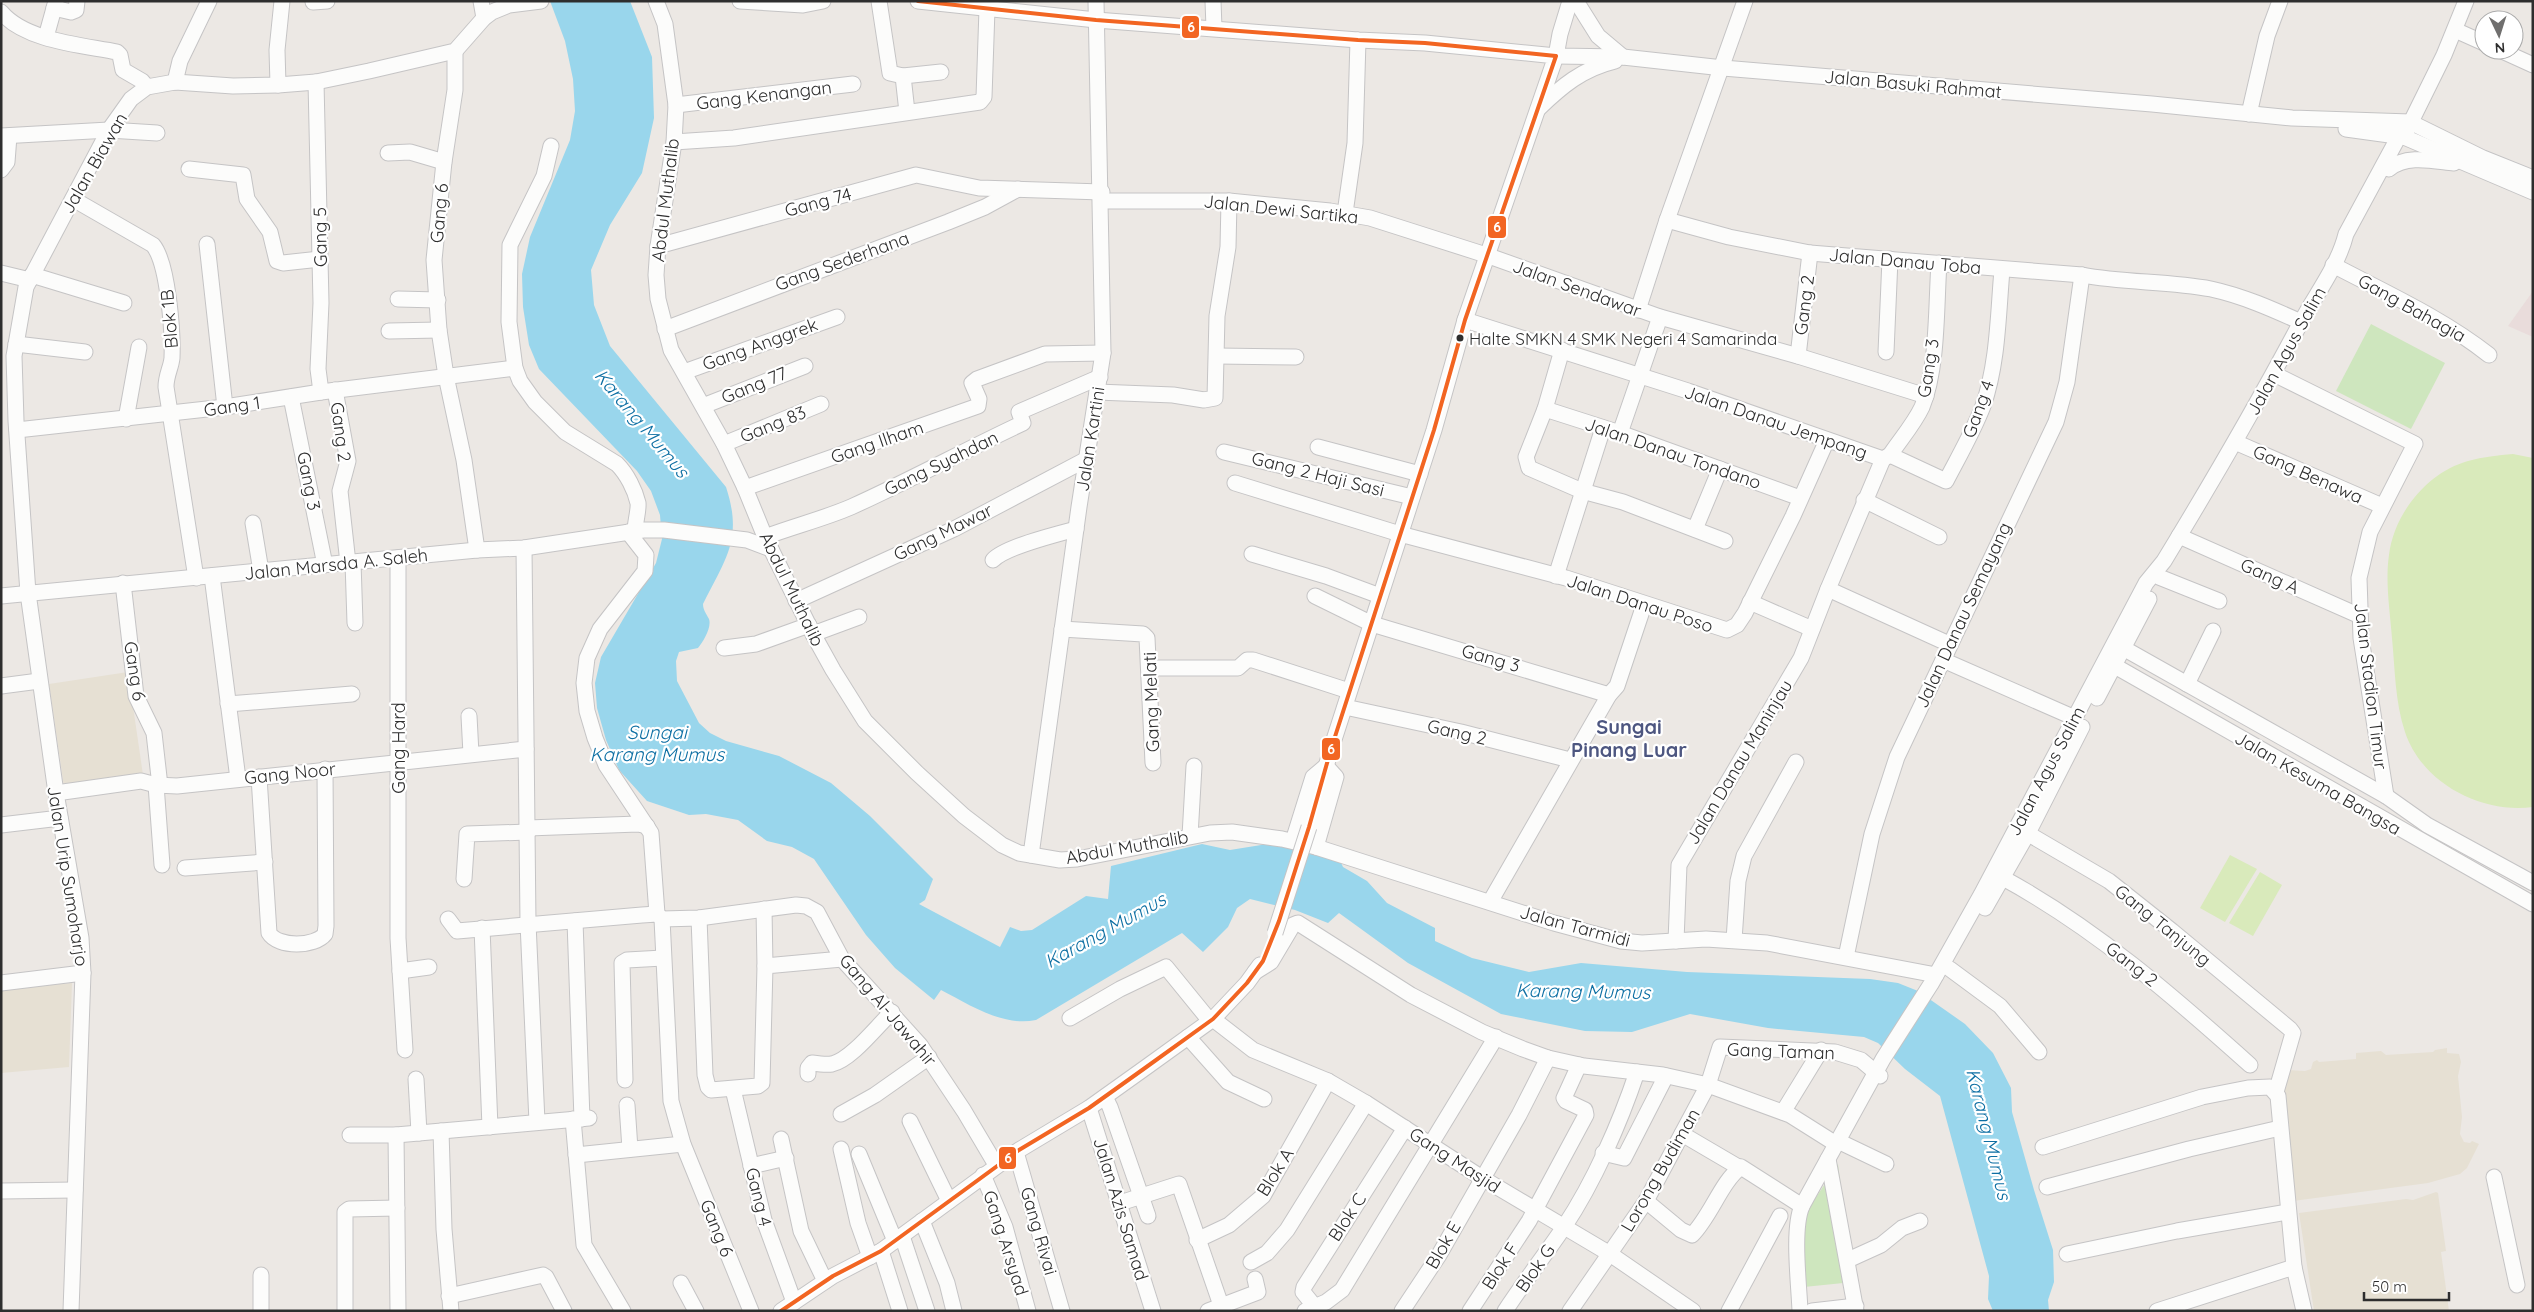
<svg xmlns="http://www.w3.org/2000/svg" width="2534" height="1312" font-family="Quicksand,sans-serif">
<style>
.education{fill:#e6e0d3}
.medical{fill:#e9dcdb}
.green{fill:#cee6be}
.pitch{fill:#d9eabb}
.water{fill:#99d6ec}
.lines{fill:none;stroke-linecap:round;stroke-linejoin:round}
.minor-casing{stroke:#c5c4c5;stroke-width:17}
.minor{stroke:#fcfcfb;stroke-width:15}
.minor-bridge-casing{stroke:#c5c4c5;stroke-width:17;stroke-linecap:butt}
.minor-bridge{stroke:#fcfcfb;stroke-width:15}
.bus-1-casing{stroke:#fff;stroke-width:8}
.bus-1{stroke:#f26522;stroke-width:4}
.bus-dot{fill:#2e2e2e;stroke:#fff;stroke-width:2}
.labels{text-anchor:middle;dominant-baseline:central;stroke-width:4.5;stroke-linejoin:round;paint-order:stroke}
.bus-label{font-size:17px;fill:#2e2e2e;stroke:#fff;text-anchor:start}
.street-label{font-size:18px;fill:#2e2e2e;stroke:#fff}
.water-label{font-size:19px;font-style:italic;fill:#0d6fa3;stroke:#fff}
.quarter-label{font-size:20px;font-weight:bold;fill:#4d5680;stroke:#fff}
.line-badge{stroke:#fff;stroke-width:2}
.badge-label{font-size:14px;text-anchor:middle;font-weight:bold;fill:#fff}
</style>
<rect width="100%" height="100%" fill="#ece8e4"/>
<g class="education">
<polygon points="128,672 143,775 64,787 49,684"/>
<polygon points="72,983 69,1067 1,1073 1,989"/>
<polygon points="2447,1048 2447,1053 2459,1054 2461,1062 2458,1076 2462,1117 2460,1134 2464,1142 2470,1143 2472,1141 2479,1144 2467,1168 2460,1174 2428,1183 2293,1201 2283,1085 2287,1070 2305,1071 2311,1069 2313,1062 2317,1060 2319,1062 2356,1059 2356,1053 2381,1051 2386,1055 2433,1052 2435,1050"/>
<polygon points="2436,1192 2438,1193 2446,1251 2441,1252 2449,1311 2314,1311 2299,1213 2406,1199 2413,1200"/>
</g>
<polygon class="medical" points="2533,291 2533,337 2508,326"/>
<g class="green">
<polygon points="2371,324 2445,363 2411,429 2336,391"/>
<polygon points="1838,1164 1853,1282 1804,1287 1803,1217"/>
</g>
<g class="pitch">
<path d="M2513,454L2533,458V807C2481,814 2422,783 2405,732C2395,702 2395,669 2392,638C2390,611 2385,582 2389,555C2394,513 2428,472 2468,461C2483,457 2498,455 2513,454Z"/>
<polygon points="2230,855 2257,869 2225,922 2200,908"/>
<polygon points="2260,872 2282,885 2253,936 2229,923"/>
</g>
<path class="water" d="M550,1H630L652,57L654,118L642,173L610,225L591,270L594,305L610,346L726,487C743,539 726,558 703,604C703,610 706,613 709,619C712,627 703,642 698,648L679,652L676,661L677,681L699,723L710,733L726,741L779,756L831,783L870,816L933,879L925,900L919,904L1000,947L1010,927L1021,931L1032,930L1086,896L1108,899L1111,866L1202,844L1230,850L1279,842L1338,856L1343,867L1367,881L1387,903L1435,928V941L1472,958L1529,972L1581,963L1687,972L1870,979L1898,983L1918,991L1965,1024L1993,1053L2011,1088L2012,1112L2034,1190L2053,1250L2054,1282L2048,1300L2049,1311H1993L1988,1299L1989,1276L1940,1096L1905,1069L1878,1043L1864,1037L1768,1028L1690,1014L1632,1032L1585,1031L1501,1014L1408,963L1339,913L1328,923L1295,910L1250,899L1237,908L1228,927L1203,952L1182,933L1036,1020C1003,1027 970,1005 941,990L934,1000L895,968L866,935L814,859L792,847L767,841L738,820L706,814L689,815L647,801L619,770L606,740L597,708L595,683L601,657L656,563L662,539L660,515L651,491L637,471L539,369L529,345L523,307L522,274L530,237L570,140L575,111L573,79L565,41Z"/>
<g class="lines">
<g class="minor-casing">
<g id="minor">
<polyline points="481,1 484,18"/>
<polyline points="656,1 665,24 676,105 674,142 658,246 656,275 658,299 671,350 724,444 745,488 765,537 813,634 833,670 865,721 917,773 964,816 1002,845 1019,853 1060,860 1077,859 1210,833 1232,832 1282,839 1316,847 1554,923 1621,941 1642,943 1706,939 1767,943 1936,975"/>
<polyline points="740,1 803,5 823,1"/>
<polyline points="879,1 890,73 903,76"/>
<polyline points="918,1 1096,20 1358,40 1425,43 1556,56 1465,320 1434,430 1331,749 1309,827"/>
<polyline points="1213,1 1214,28"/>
<polyline points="1570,1 1560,34 1556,56 1623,57 1723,68 2152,104 2292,118 2410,122 2483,158 2533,178"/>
<polyline points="1576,1 1598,36 1623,57"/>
<path d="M1745,1L1667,220L1729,237L1810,253L2082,275C2124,283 2169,281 2211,289C2243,296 2272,309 2301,322"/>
<polyline points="313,2 327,1"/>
<polyline points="54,8 71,12 76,10 77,1"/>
<path d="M1,12C25,41 82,45 117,52L120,55L123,70L142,81L147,87"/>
<polyline points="2455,30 2484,43"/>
<polyline points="46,37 56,1"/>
<polyline points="2500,50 2533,65"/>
<polyline points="455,51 455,90 444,162 434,260 439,330 446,376 464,460 477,550"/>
<polyline points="175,82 180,61 209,1"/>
<polyline points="316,82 321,303 318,369 321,392"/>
<polyline points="278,85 277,50 282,1"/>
<polyline points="676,105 853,84"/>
<path d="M1538,109C1562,86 1582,69 1615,61"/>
<polyline points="907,112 903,76 941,72"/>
<polyline points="2249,114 2267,36 2280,1"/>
<polyline points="2346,129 2404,137 2533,192"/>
<polyline points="2407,130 2444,55 2466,1"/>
<polyline points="1,136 109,130 157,133"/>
<polyline points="674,142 734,138 980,102 984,97 987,9"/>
<path d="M551,146L544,176L510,245L509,322L515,368L520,381L535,402L565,432L617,464C627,474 635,490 638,503C639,509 635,523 635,531"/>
<polyline points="388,153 410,152 444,162"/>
<polyline points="189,169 243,175 247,199 270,232 277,261 283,263 320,259"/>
<path d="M2389,169C2406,154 2434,161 2454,163"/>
<polyline points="1,170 7,162 9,136"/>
<path d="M73,199L153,245C168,263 173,332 172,358C171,368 166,375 166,387L196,578"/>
<polyline points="1101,201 1229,201 1330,211 1370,218 1486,255 1660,317 1798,356 1926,396"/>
<polyline points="1345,213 1355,143 1358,40"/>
<polyline points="207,244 225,407"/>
<polyline points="658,246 916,175 979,188 1102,192"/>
<path d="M2333,265C2386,293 2442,318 2489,355"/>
<polyline points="1,273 30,280"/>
<polyline points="32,275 124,303"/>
<polyline points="398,299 438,300"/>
<polyline points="1638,310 1667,220"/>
<polyline points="1465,320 1688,391 1883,459 1828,589 1949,644"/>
<polyline points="665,329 948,222 985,207 1018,189"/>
<polyline points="389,331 439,330"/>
<polyline points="16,344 85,352"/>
<polyline points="1562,350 1545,409 1526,457 1529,468 1582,491 1623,502 1725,541"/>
<polyline points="1886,352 1890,259"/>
<polyline points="1217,356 1296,357"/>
<polyline points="1798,356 1810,253"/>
<polyline points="684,372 837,317"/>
<polyline points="2274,374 2415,444 2370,532 2359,578 2361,638 2386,796"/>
<polyline points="335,390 348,461 340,491 348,563"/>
<polyline points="1097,392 1173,395 1204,400 1215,398 1217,316 1228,247 1229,201"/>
<polyline points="291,397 325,565"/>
<polyline points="703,406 805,366"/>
<polyline points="1545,409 1620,433 1800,498"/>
<polyline points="126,419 139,347"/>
<polyline points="17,430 225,407 321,392 515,368"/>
<polyline points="1620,433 1660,317"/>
<polyline points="2235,442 2382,506"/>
<polyline points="724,444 821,404"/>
<polyline points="1318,447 1420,474"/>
<polyline points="1224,452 1412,497"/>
<path d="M1890,455L1946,481C1959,456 1973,432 1983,406C1998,363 1998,315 2002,270"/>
<path d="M1883,459L1890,455C1900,440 1914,424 1922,407C1938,368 1936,306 1939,263"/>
<polyline points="1235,483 1400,534 1566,578 1727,630 1737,625 1745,613 1793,516 1827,440"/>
<polyline points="745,488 978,406 979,399 972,383 977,379 1045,354 1103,353"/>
<polyline points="1864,500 1939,537"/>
<polyline points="253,523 261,571"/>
<polyline points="1695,529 1720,469"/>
<polyline points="628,532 646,555 645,571 600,629 587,658 584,683 587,711 595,738 606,765 651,833 657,914"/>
<polyline points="2179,536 2360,616"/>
<path d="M765,537C794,526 823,519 851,507C909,481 965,450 1023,423L1019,412L1100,377"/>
<polyline points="524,548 528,923 537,1122"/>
<polyline points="1252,554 1326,576 1380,596"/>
<polyline points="398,558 398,938 405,1050"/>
<path d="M993,560C1005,547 1057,534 1076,529"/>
<polyline points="353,562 355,623"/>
<polyline points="212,576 238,779"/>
<polyline points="1556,576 1603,428"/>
<polyline points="2159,577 2219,601"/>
<polyline points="123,583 136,696 154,733 160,786"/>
<polyline points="1,596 477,550 524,548 643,530 664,530 747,540 771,549"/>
<polyline points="1315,596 1372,624 1609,695"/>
<polyline points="796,601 954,529 1087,459"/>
<polyline points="1750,602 1812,629"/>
<polyline points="1062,629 1143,634 1147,638 1153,763"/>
<polyline points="813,634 859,617"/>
<polyline points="2116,644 2386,796 2427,825 2533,883"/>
<polyline points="724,648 756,644 809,625"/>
<polyline points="1943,660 2075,718"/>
<polyline points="2106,661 2533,904"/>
<polyline points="1149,668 1238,668 1247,660 1253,660 1349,691"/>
<polyline points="2187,684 2213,631"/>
<polyline points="1,686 39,681"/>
<polyline points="2097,698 2149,599"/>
<polyline points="228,704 352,694"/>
<polyline points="1345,707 1461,732 1570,760"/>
<polyline points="469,716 471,754"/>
<path d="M259,777L269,933C278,948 315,947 325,934L326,926L325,769"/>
<polyline points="156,785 162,865"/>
<polyline points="56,793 141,781 156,785 177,786 526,749"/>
<polyline points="1,825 60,818"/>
<polyline points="528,828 638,824 647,826"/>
<polyline points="2020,829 2109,881 2172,931 2290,1029 2293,1033 2276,1092"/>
<polyline points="1190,836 1194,766"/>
<polyline points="1293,841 1313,777 1326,766 1336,777 1316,847"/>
<polyline points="1031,855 1079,507 1103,353 1096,1"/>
<polyline points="185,868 265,862"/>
<path d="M2003,878C2095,928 2173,996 2250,1065"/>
<polyline points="464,879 467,834 528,832"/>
<polyline points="1490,902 1609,695 1617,686 1644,605"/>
<polyline points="1985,908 2028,833 2082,727"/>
<polyline points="764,909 765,966"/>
<polyline points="699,918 705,1075 708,1087 711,1090 758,1086 762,1083 765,966 842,959"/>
<polyline points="448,919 457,931 642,915 657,914 662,919 671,1101 683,1144 751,1311"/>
<polyline points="662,919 699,918 796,905 806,906 817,912 842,959 920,1045 964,1111 996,1165"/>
<polyline points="575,921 582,1119"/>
<polyline points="482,928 490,1127"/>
<polyline points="1734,940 1738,881 1744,856 1796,762"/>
<polyline points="1676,941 1679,865 1801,658 1828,589"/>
<polyline points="1846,957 1872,834 1897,757 2056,422 2067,382 2082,275"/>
<polyline points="1950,969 2000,1006 2039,1052"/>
<polyline points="400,971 429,967"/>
<polyline points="1255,972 1271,962 1293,925 1298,923 1411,995 1482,1032 1523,1049 1548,1058 1584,1066 1663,1075 1708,1085 1790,1115 1836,1144"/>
<polyline points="1,983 83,973"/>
<polyline points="1070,1018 1120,989 1166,967 1210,1021"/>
<polyline points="1213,1019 1253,1050 1328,1081 1366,1103 1482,1178 1610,1254 1693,1311"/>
<polyline points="1188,1037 1228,1082 1264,1099"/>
<path d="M808,1074V1068L812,1063C819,1064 826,1065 832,1064C851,1060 877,1026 892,1012"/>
<polyline points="416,1079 419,1133"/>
<polyline points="625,1080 622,963 627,960 663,958"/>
<polyline points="733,1089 764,1220 794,1302"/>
<polyline points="1105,1097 1110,1107 1148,1216"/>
<polyline points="627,1105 630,1149"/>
<polyline points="1089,1108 1153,1311"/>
<polyline points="1783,1112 1821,1050"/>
<polyline points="841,1114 875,1095 929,1057"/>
<polyline points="573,1119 584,1245 623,1311"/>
<polyline points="910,1121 949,1201"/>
<polyline points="441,1131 444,1229 451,1311"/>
<polyline points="1682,1134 1740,1168"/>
<polyline points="350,1135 396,1135 589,1118"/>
<polyline points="396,1135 398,1311"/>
<polyline points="781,1139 801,1231 825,1281"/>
<polyline points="1838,1141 1886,1164"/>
<polyline points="2043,1147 2202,1097 2248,1088 2270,1087 2278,1096 2294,1267 2304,1311"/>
<polyline points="841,1149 858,1223 870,1257"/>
<polyline points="1016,1152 1062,1311"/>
<polyline points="1603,1153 1624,1158 1666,1076"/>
<polyline points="859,1154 895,1241"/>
<polyline points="576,1155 683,1144"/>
<polyline points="1828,1159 1856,1311"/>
<polyline points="751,1166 786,1158"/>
<polyline points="983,1175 1005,1227 1028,1311"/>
<polyline points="2494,1177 2517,1285"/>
<polyline points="2047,1187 2189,1149 2280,1128"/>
<polyline points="1,1191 75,1190"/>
<path d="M1646,1201L1681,1230L1692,1235C1711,1216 1721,1182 1741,1167L1802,1206"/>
<polyline points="1120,1203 1179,1184 1223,1311"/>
<polyline points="922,1221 947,1283 954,1311"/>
<polyline points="902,1236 927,1311"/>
<polyline points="1197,1240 1229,1225 1263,1196 1328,1081"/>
<polyline points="881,1251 900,1311"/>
<polyline points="2067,1254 2177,1231 2288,1212"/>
<polyline points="1848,1260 1881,1245 1902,1228 1920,1221"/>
<polyline points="1251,1262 1267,1253 1287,1230 1366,1103"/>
<polyline points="261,1275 261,1311"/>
<polyline points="681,1283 696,1311"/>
<polyline points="449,1296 543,1275 546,1277 564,1311"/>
<polyline points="1315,1307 1303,1292 1304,1287 1405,1128"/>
<polyline points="71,1311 83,973 81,938 56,793 28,593 16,421 14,356 26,287 109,130 131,99 147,87 175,82 233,86 278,85 316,82 369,71 455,51 484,18 492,12 509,5 541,1"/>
<polyline points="345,1311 345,1212 349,1209 397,1208"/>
<polyline points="781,1311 833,1276 881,1251 1019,1150 1089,1108 1145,1068 1213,1019 1247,983 1260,965"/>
<polyline points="1208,1311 1258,1292 1255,1279"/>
<polyline points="1305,1311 1326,1302 1342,1290 1496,1037"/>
<polyline points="1402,1311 1439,1255 1519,1115 1548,1058"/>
<polyline points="1470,1311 1529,1221 1586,1115 1585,1110 1566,1101 1564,1098 1579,1065"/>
<path d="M1505,1311C1524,1282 1545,1255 1564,1227C1594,1182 1620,1123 1637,1072"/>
<polyline points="1570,1311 1646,1201 1708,1085 1720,1047 1835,1052 1861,1060 1880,1076"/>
<polyline points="1729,1311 1780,1216"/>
<path d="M1800,1311C1799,1284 1792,1229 1802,1206L1883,1059L1931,984L1981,895L2146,583L2164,561C2212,482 2258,403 2301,322C2316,294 2338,266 2346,234L2399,136"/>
<polyline points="1812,1311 1856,1306"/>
<polyline points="2157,1311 2294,1267"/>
</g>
</g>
<use href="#minor" class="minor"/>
<g class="minor-bridge-casing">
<polyline id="minor-bridge" points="1275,933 1309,827"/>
</g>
<use href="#minor-bridge" class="minor-bridge"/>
<g class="bus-1-casing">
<polyline id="bus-1" points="781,1311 833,1276 881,1251 1019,1150 1089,1108 1145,1068 1213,1019 1247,983 1263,961 1279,921 1309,827 1331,749 1434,430 1465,320 1556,56 1425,43 1358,40 1096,20 918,1"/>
</g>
<use href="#bus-1" class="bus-1"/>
</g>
<circle class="bus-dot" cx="1460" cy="338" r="4.5"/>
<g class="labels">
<g class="bus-label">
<text x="1469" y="338">Halte SMKN 4 SMK Negeri 4 Samarinda</text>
</g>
<g class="street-label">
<text transform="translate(1913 84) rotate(5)">Jalan Basuki Rahmat</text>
<text transform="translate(764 95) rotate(-7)">Gang Kenangan</text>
<text transform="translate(94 163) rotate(-60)">Jalan Biawan</text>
<text transform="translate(665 200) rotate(-83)">Abdul Muthalib</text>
<text transform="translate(818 202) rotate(-15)">Gang 74</text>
<text transform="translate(1281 209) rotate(6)">Jalan Dewi Sartika</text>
<text transform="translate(439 213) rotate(-85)">Gang 6</text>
<text transform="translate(320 237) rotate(-91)">Gang 5</text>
<text transform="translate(842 261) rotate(-20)">Gang Sederhana</text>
<text transform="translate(1905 261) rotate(5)">Jalan Danau Toba</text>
<text transform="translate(1577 288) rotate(20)">Jalan Sendawar</text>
<text transform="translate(1804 305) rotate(-83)">Gang 2</text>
<text transform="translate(2412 308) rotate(29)">Gang Bahagia</text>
<text transform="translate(169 319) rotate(-95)">Blok 1B</text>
<text transform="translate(760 344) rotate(-20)">Gang Anggrek</text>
<text transform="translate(2286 351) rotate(-61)">Jalan Agus Salim</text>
<text transform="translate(1928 368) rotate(-81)">Gang 3</text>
<text transform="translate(754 385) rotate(-22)">Gang 77</text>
<text transform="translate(232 406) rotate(-8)">Gang 1</text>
<text transform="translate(1978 409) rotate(-70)">Gang 4</text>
<text transform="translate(1776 422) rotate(19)">Jalan Danau Jempang</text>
<text transform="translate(773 424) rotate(-22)">Gang 83</text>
<text transform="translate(341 432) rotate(82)">Gang 2</text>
<text transform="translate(1090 439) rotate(-81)">Jalan Kartini</text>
<text transform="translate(877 442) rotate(-19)">Gang Ilham</text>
<text transform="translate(1673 453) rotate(19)">Jalan Danau Tondano</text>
<text transform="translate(941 463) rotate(-26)">Gang Syahdan</text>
<text transform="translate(1318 474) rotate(14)">Gang 2 Haji Sasi</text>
<text transform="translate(2308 474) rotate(24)">Gang Benawa</text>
<text transform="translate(309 481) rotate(79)">Gang 3</text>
<text transform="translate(943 532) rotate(-26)">Gang Mawar</text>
<text transform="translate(336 564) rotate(-6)">Jalan Marsda A. Saleh</text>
<text transform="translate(2270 576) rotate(24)">Gang A</text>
<text transform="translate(792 589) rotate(64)">Abdul Muthalib</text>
<text transform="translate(1640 603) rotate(18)">Jalan Danau Poso</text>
<text transform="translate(1963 615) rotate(-65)">Jalan Danau Semayang</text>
<text transform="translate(1491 658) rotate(16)">Gang 3</text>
<text transform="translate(135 671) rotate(81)">Gang 6</text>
<text transform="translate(2371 686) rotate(83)">Jalan Stadion Timur</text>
<text transform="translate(1151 702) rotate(-92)">Gang Melati</text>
<text transform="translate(1457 732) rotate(13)">Gang 2</text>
<text transform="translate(398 748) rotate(-90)">Gang Hard</text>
<text transform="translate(1739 762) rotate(-59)">Jalan Danau Maninjau</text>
<text transform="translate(2046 771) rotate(-62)">Jalan Agus Salim</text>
<text transform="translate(290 773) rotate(-6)">Gang Noor</text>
<text transform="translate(2318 783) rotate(30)">Jalan Kesuma Bangsa</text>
<text transform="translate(1127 847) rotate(-10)">Abdul Muthalib</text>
<text transform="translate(68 876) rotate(81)">Jalan Urip Sumoharjo</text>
<text transform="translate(2163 925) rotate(39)">Gang Tanjung</text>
<text transform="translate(1575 926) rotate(15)">Jalan Tarmidi</text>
<text transform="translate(2132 964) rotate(38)">Gang 2</text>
<text transform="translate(888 1010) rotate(50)">Gang Al-Jawahir</text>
<text transform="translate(1781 1051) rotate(2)">Gang Taman</text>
<text transform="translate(1455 1160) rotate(33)">Gang Masjid</text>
<text transform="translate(1660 1170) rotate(-60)">Lorong Budiman</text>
<text transform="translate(1275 1172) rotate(-58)">Blok A</text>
<text transform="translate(759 1197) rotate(76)">Gang 4</text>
<text transform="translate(1121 1209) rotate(73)">Jalan Azis Samad</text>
<text transform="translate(1347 1217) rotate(-57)">Blok C</text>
<text transform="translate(717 1228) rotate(68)">Gang 6</text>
<text transform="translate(1039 1231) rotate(74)">Gang Rivai</text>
<text transform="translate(1006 1243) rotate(72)">Gang Arsyad</text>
<text transform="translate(1443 1245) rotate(-60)">Blok E</text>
<text transform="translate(1500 1266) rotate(-57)">Blok F</text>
<text transform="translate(1535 1268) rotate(-55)">Blok G</text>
</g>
<g class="water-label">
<text transform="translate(642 423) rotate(50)">Karang Mumus</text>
<text x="657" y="732">Sungai<tspan x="657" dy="22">Karang Mumus</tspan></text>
<text transform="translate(1105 930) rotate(-29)">Karang Mumus</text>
<text transform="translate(1583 991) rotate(1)">Karang Mumus</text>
<text transform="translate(1989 1134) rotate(76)">Karang Mumus</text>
</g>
<g class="quarter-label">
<text x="1629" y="726">Sungai<tspan x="1629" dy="23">Pinang Luar</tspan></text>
</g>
</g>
<g class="line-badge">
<rect x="1181" y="15" width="19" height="24" rx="5" fill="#f26522"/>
<rect x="1487" y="215" width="20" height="24" rx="5" fill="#f26522"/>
<rect x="1321" y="737" width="20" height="24" rx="5" fill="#f26522"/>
<rect x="998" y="1146" width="19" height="24" rx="5" fill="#f26522"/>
</g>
<g class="badge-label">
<text x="1191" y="32">6</text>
<text x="1497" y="232">6</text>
<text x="1331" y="754">6</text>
<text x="1008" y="1163">6</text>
</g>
<rect width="2534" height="1312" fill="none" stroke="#2e2e2e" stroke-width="5"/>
<g transform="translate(2499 35) rotate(176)"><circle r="24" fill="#ffffff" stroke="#ababab"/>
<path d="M0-4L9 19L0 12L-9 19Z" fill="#706f6e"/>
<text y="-8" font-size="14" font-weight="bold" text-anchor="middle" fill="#2e2e2e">N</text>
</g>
<path d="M2364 1292v8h85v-8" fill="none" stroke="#2e2e2e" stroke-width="2.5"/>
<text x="2372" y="1292" font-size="15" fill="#2e2e2e" stroke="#ffffff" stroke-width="4" paint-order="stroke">50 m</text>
</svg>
